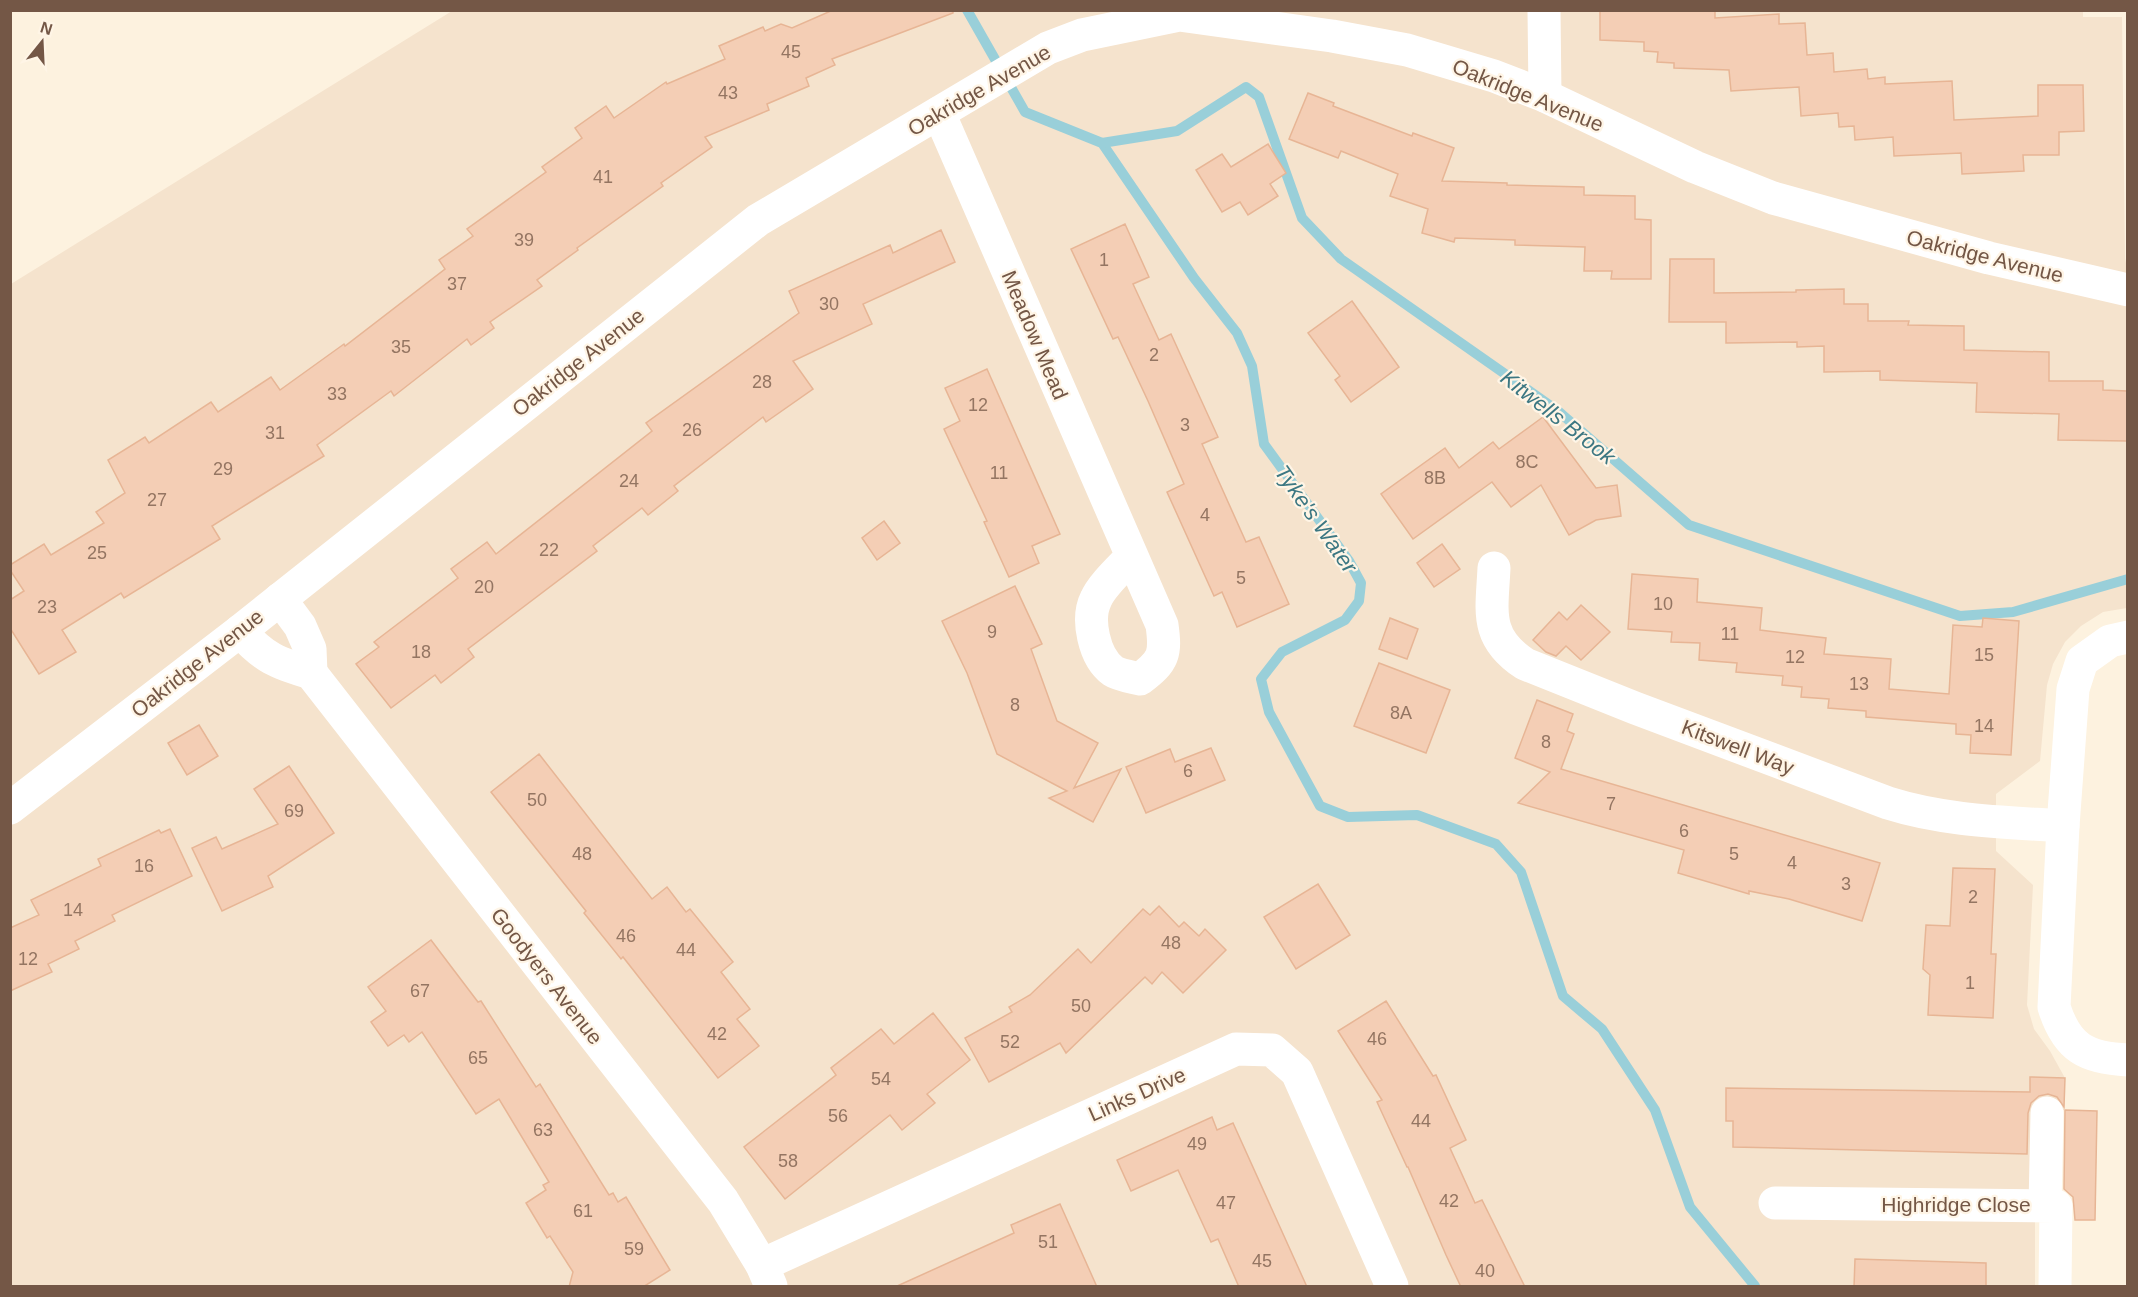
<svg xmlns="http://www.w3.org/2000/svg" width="2138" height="1297" font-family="Helvetica,sans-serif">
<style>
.residential{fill:#f5e3cd}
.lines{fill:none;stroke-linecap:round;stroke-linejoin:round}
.stream{stroke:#99cfd9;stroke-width:10}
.building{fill:#f4ceb5;stroke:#e7b595;stroke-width:1.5}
.minor{stroke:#fff;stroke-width:33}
.labels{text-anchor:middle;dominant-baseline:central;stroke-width:4.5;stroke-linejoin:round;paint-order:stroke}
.number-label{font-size:18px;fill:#947562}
.street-label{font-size:21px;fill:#745746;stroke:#fff5e6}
.water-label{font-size:22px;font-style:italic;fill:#3c7782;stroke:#fff5e6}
</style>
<rect width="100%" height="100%" fill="#fdf2df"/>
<polygon class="residential" points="2083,10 2083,17 2122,17 2125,258 2128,274 2127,608 2103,612 2081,626 2065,642 2053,664 2047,685 2040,761 1996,794 1996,851 2033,885 2027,1005 2034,1029 2050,1051 2065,1078 2064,1110 2035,1113 2035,1286 11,1286 11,284 452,11"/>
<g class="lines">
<g class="stream">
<polyline points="967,10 1025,112 1102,143 1194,278 1237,333 1252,366 1264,444 1349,561 1361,583 1359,601 1345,620 1282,652 1261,679 1269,712 1320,806 1348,817 1417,815 1496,844 1521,872 1563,996 1602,1029 1655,1110 1690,1207 1755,1286"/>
<polyline points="1102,143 1177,131 1246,87 1259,97 1302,218 1341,259 1558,411 1689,525 1960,616 2013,612 2128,579"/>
</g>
</g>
<g class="building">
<polygon points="833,10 953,10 953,13 832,59 835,65 806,78 809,86 767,104 769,110 705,137 712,147 661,183 663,186 577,248 578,250 537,280 542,286 490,322 494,328 471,345 467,339 394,396 391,391 317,445 324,456 212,526 220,539 124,598 121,593 62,630 76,652 39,674 10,628 10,600 24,591 10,570 10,565 44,544 51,555 104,523 96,512 125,493 108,460 145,437 149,443 211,402 218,412 271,377 280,390 344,344 345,346 445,269 439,260 473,236 467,229 546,172 542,167 582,138 575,128 606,106 614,118 666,82 667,84 725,59 719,46 763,27 765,31 781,24 792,28"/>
<polygon points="1600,10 1715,10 1715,18 1779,14 1779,24 1805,23 1807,55 1833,53 1834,72 1867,69 1868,79 1885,77 1885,84 1952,81 1954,120 2038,116 2038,85 2083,85 2084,131 2059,132 2059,155 2023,155 2024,171 1962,174 1961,153 1894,156 1893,137 1855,140 1854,126 1839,127 1838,113 1801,116 1799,87 1731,91 1729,70 1674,68 1674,63 1657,62 1658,52 1644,51 1644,42 1600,40"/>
<polygon points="1308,93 1334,103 1333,106 1412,136 1413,133 1454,148 1442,181 1507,183 1507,185 1584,187 1584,195 1635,196 1635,219 1651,220 1651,279 1611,279 1612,271 1584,271 1585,247 1515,245 1515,240 1455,238 1454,242 1422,233 1428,209 1390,196 1398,174 1341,151 1338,158 1289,139"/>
<polygon points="1268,144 1286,173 1270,184 1278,196 1248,215 1240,202 1222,212 1196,170 1222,154 1231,167"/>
<polygon points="1125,224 1149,277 1133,284 1159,340 1171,334 1218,437 1202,444 1246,542 1259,537 1289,604 1237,627 1222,592 1214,596 1167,492 1184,484 1148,401 1118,337 1113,339 1071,249"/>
<polygon points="941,230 955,262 863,304 872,324 793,361 813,389 766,422 763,417 674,486 678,491 648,515 642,508 593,546 597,551 468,649 474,657 441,683 435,675 391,708 356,664 379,647 374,642 458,578 451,569 487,542 496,554 652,431 646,423 799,313 789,291 890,245 893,253"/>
<polygon points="1670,259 1714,259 1714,293 1796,292 1796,290 1844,289 1844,304 1868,304 1868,321 1909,321 1908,325 1964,326 1964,350 2049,352 2049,381 2103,381 2103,390 2127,391 2127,441 2058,440 2059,414 1976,412 1977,383 1880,380 1880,371 1824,372 1824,346 1797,347 1797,342 1726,343 1726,322 1669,322"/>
<polygon points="1352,301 1399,367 1351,402 1335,380 1340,376 1308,333"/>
<polygon points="987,369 1060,534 1032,546 1039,563 1009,577 984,522 987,521 944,429 960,421 945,388"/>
<polygon points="1543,417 1596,488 1617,485 1621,516 1596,520 1569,535 1541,485 1511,507 1492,482 1413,539 1381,494 1445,448 1459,468 1493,442 1499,449"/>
<polygon points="884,521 900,543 877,560 862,538"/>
<polygon points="1442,544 1460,569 1434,587 1417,563"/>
<polygon points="1632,574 1698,579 1697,602 1762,608 1760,630 1826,638 1824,654 1891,659 1889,689 1949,694 1953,625 1982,627 1983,618 2019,621 2011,755 1970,753 1971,735 1956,734 1956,724 1866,717 1866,711 1828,708 1829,699 1801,697 1802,687 1782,685 1783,676 1736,672 1737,663 1699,660 1700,643 1671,642 1672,632 1628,629"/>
<polygon points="1015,586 1042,644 1031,649 1057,721 1098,743 1074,788 1121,769 1093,822 1049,798 1067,791 997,754 967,673 942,621"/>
<polygon points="1581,605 1610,632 1581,660 1566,646 1556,656 1546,652 1533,640 1559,612 1567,620"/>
<polygon points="1390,618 1418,629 1407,659 1379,649"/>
<polygon points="1379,663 1450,690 1426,753 1354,726"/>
<polygon points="1537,700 1573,714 1567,731 1574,734 1561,769 1880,863 1862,921 1789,899 1749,891 1749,894 1678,873 1684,850 1518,803 1550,772 1515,758"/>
<polygon points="199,725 218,756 187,775 168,743"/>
<polygon points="1211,748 1225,780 1146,813 1126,767 1170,749 1175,762"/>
<polygon points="539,754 652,899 667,887 686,912 690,909 733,962 721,972 750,1009 737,1019 759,1046 718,1078 623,957 621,959 584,913 586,911 491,792"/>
<polygon points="289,766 334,833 268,876 273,887 222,911 192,848 216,837 222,849 278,824 254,789"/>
<polygon points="170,829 192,876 112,915 115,921 75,941 79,949 48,964 52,972 10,991 10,928 39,915 31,900 101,866 98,859 159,830 161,833"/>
<polygon points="1953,868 1995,869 1991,954 1996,954 1993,1018 1928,1015 1930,975 1923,969 1926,925 1950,926"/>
<polygon points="1318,884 1350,935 1296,969 1264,917"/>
<polygon points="1159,906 1179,927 1184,922 1199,936 1205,929 1226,950 1183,993 1162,972 1152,984 1145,977 1066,1053 1060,1043 989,1082 965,1038 1012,1012 1009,1007 1030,995 1078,949 1091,963 1143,909 1150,915"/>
<polygon points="431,940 478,1002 481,1001 536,1087 540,1084 609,1195 613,1193 618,1202 626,1197 670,1270 643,1287 569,1287 573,1272 550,1236 547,1238 526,1203 546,1190 543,1185 549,1182 499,1099 476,1114 422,1032 409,1042 404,1035 388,1046 371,1022 386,1011 368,987"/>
<polygon points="1386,1001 1433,1076 1436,1075 1466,1140 1450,1148 1475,1203 1482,1200 1525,1287 1461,1287 1446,1255 1408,1167 1407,1167 1377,1102 1382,1100 1338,1031"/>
<polygon points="933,1013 970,1060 927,1094 935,1103 902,1130 890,1115 785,1199 744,1147 836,1075 831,1068 881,1029 894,1044"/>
<polygon points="2030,1077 2065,1078 2064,1107 2057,1097 2048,1094 2039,1096 2031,1103 2028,1113 2027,1154 1733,1147 1733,1121 1726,1121 1726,1088 2030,1092"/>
<polygon points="2065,1110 2097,1111 2095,1220 2075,1220 2073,1197 2064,1189"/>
<polygon points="1212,1117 1217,1130 1233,1123 1307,1287 1239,1287 1218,1239 1211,1242 1178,1170 1131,1191 1117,1160"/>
<polygon points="1060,1204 1097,1287 895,1287 1014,1233 1011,1225"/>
<polygon points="1855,1259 1986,1263 1986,1287 1854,1287"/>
</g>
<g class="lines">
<g class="minor">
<polyline points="1544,10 1545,96"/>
<path d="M939,113L1162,625C1166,654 1164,661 1140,679C1132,677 1119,675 1113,671C1094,657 1086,619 1096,599C1102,585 1121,568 1132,556"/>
<path d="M1494,568C1492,611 1484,637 1525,664L1635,708L1888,803C1945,821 2004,822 2063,826"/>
<polyline points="280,599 300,626 310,649 311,673"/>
<path d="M240,631C264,658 277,663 311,673L723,1201L762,1265L771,1286"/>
<path d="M2128,637L2110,641L2082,661L2073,689L2063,826L2054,1007C2067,1048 2086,1058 2128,1060"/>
<polyline points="10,808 240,631 758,220 1048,48 1082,35 1179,15 1332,36 1407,50 1494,76 1545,96 1695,167 1773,198 1989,258 2128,290"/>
<polyline points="1775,1203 2056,1206 2055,1286"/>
<polyline points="2045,1205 2047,1113"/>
<polyline points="762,1265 1236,1049 1272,1050 1297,1072 1392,1286"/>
</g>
</g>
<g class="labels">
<g class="number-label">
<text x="791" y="52">45</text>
<text x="728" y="93">43</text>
<text x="603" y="177">41</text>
<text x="524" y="240">39</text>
<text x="1104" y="260">1</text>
<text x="457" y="284">37</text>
<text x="829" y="304">30</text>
<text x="401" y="347">35</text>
<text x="1154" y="355">2</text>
<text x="762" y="382">28</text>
<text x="337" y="394">33</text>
<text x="978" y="405">12</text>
<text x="1185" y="425">3</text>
<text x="692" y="430">26</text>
<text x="275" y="433">31</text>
<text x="1527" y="462">8C</text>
<text x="223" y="469">29</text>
<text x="999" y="473">11</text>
<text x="1435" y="478">8B</text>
<text x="629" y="481">24</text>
<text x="157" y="500">27</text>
<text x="1205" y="515">4</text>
<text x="549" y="550">22</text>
<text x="97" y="553">25</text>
<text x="1241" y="578">5</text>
<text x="484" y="587">20</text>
<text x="1663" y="604">10</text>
<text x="47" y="607">23</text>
<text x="992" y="632">9</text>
<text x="1730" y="634">11</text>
<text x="421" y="652">18</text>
<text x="1984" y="655">15</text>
<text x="1795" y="657">12</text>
<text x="1859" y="684">13</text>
<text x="1015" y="705">8</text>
<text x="1401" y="713">8A</text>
<text x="1984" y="726">14</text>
<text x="1546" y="742">8</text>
<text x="1188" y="771">6</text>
<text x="537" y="800">50</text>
<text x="1611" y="804">7</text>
<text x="294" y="811">69</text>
<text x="1684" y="831">6</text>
<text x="582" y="854">48</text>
<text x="1734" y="854">5</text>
<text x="1792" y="863">4</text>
<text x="144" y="866">16</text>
<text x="1846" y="884">3</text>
<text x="1973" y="897">2</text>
<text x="73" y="910">14</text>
<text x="626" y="936">46</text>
<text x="1171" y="943">48</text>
<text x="686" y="950">44</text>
<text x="28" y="959">12</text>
<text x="1970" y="983">1</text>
<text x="420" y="991">67</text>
<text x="1081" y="1006">50</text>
<text x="717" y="1034">42</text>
<text x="1377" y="1039">46</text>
<text x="1010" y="1042">52</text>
<text x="478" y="1058">65</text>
<text x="881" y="1079">54</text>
<text x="838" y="1116">56</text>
<text x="1421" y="1121">44</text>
<text x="543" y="1130">63</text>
<text x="1197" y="1144">49</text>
<text x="788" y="1161">58</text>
<text x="1449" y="1201">42</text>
<text x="1226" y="1203">47</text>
<text x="583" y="1211">61</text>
<text x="1048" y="1242">51</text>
<text x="634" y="1249">59</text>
<text x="1262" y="1261">45</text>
<text x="1485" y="1271">40</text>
</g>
<g class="street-label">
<text transform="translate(979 90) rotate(-30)">Oakridge Avenue</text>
<text transform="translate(1528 95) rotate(22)">Oakridge Avenue</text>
<text transform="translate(1985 256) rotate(14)">Oakridge Avenue</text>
<text transform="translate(1035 335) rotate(67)">Meadow Mead</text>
<text transform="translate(578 362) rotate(-38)">Oakridge Avenue</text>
<text transform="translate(197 663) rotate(-38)">Oakridge Avenue</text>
<text transform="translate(1738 747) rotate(21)">Kitswell Way</text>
<text transform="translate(547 976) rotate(52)">Goodyers Avenue</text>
<text transform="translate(1137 1094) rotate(-24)">Links Drive</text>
<text x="1956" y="1204">Highridge Close</text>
</g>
<g class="water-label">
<text transform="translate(1558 417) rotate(38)">Kitwells Brook</text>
<text transform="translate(1316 519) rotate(55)">Tyke's Water</text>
</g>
</g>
<rect width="2138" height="1297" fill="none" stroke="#745746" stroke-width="24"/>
<g transform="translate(42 42) rotate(18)" stroke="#fff5e6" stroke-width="4.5" paint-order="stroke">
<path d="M0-4.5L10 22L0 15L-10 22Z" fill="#745746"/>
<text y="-9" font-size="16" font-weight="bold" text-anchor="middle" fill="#745746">N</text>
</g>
</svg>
